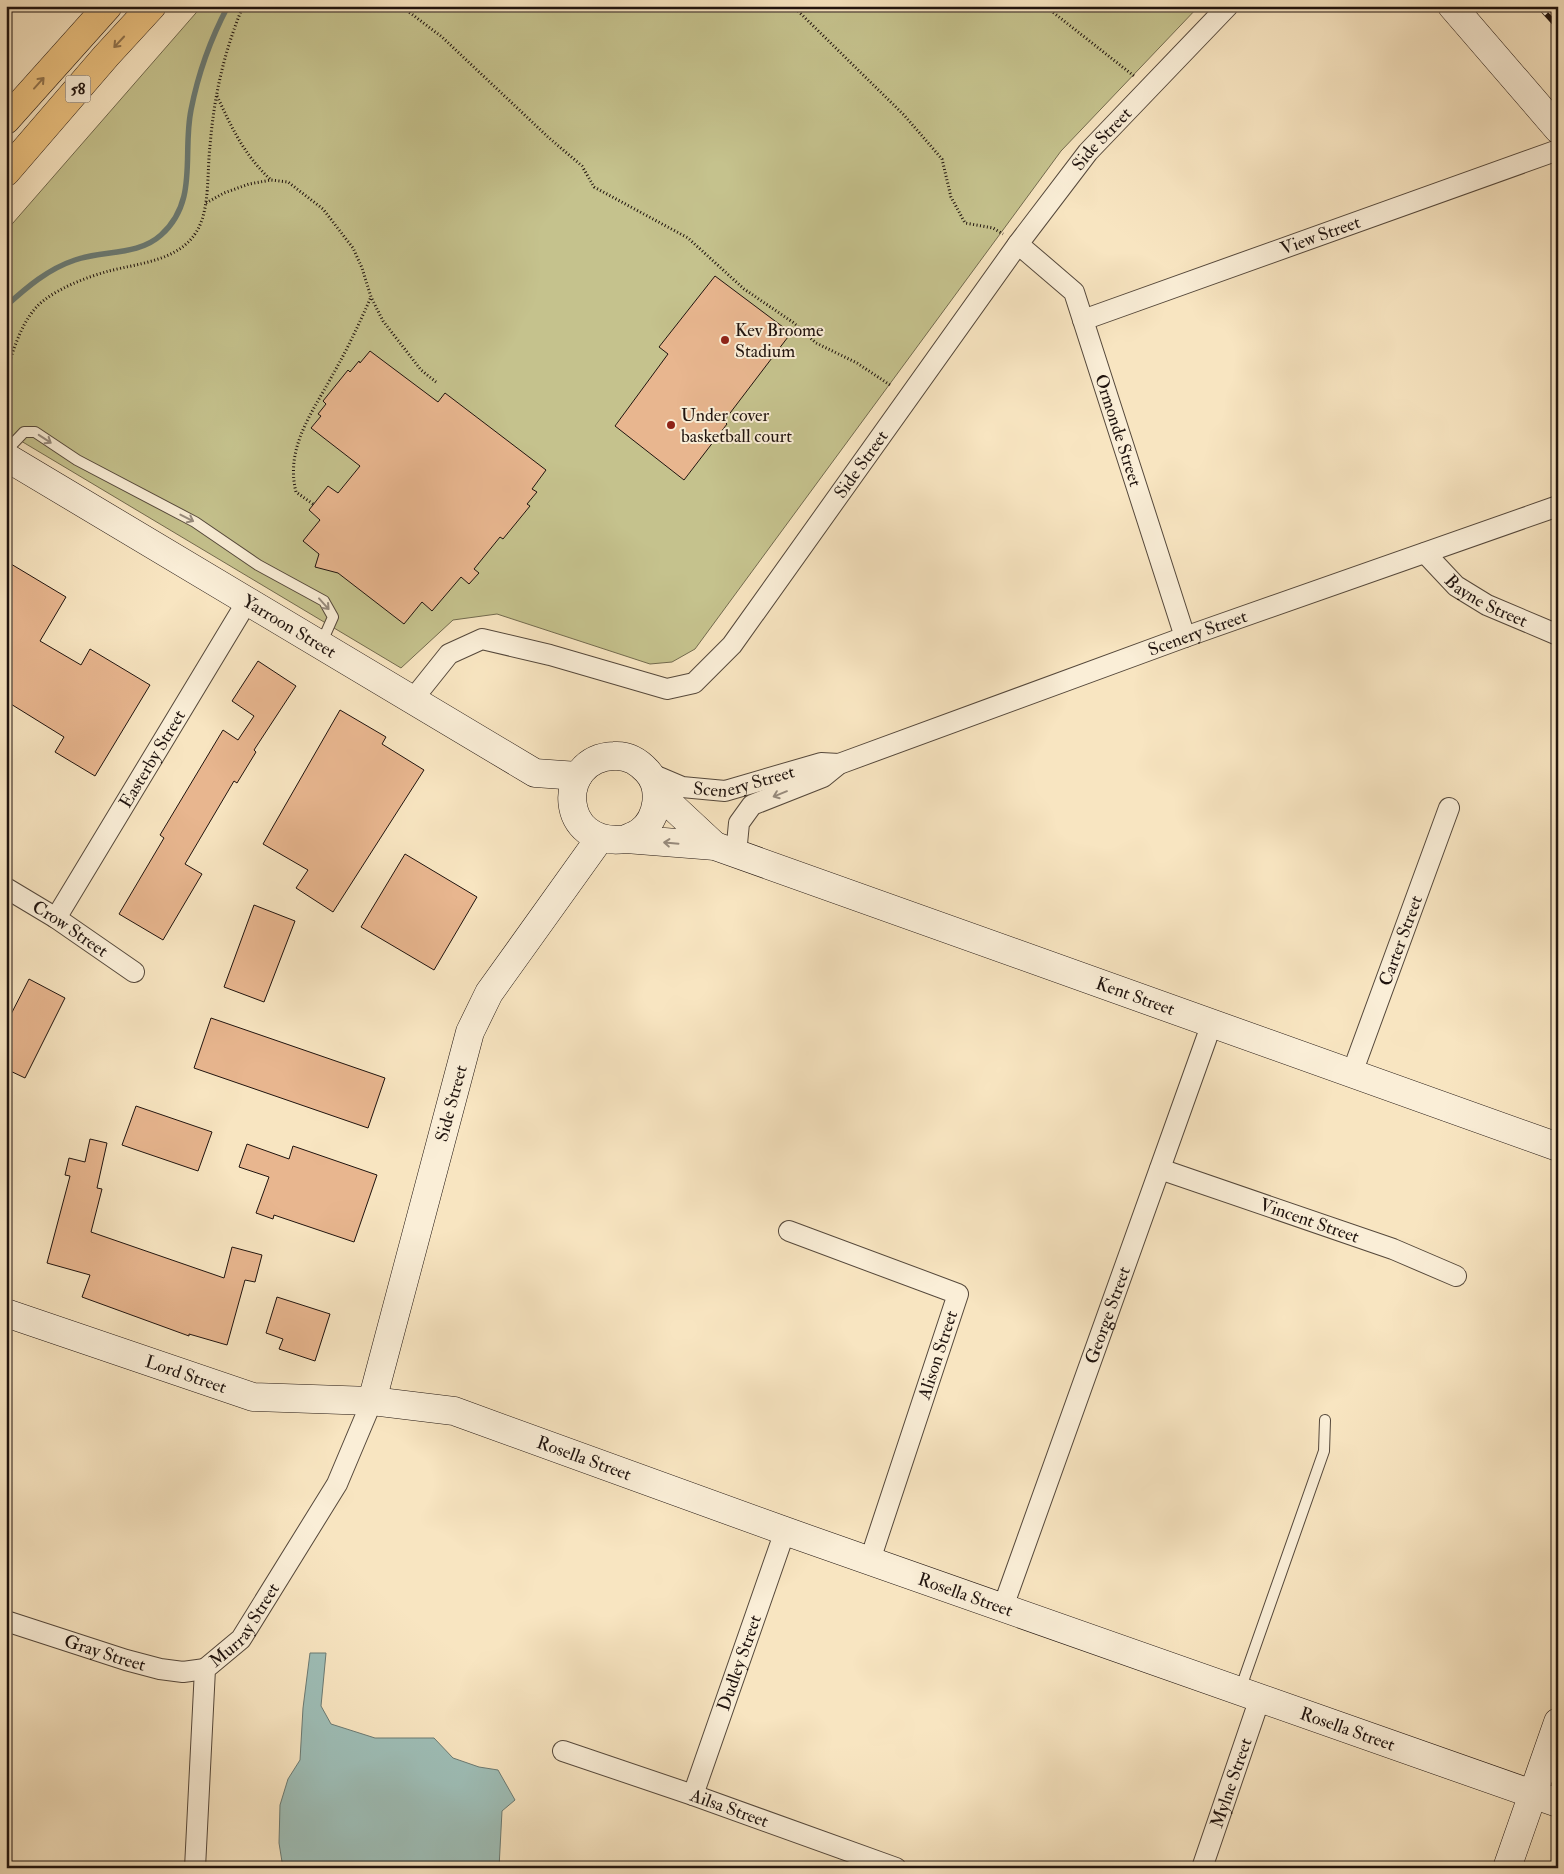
<svg xmlns="http://www.w3.org/2000/svg" width="1564" height="1874" font-family="'IM FELL Double Pica',serif">
<style>
.green{fill:#c5c28d;stroke:#726a4e}
.water{fill:#9ebeb7;stroke:#6b7a73}
.lines{fill:none;stroke-linecap:round;stroke-linejoin:round}
.stream{stroke:#6b7a73;stroke-width:5.5}
.building{fill:#e8b68f;stroke:#1f130e}
.lane-casing{stroke:#55483b;stroke-width:12}
.street-casing{stroke:#55483b;stroke-width:22}
.secondary-casing{stroke:#1f130e;stroke-width:29}
.primary-casing{stroke:#1f130e;stroke-width:29}
.path{stroke:#1f130e;stroke-width:3;stroke-dasharray:1 2.5;stroke-linecap:butt}
.lane{stroke:#faeed7;stroke-width:10}
.street{stroke:#faeed7;stroke-width:20}
.secondary{stroke:#faeed7;stroke-width:28}
.primary{stroke:#ecc280;stroke-width:28}
.rail-casing{stroke:#1f130e;stroke-width:5.5}
.rail{stroke:#faeed7;stroke-width:4;stroke-dasharray:11;stroke-linecap:butt}
.oneway{stroke:#90734d}
.oneway2{stroke:#978b7d}
.poi-dot{fill:#8f2418;stroke:#faeed7;stroke-width:2}
.labels{text-anchor:middle;dominant-baseline:central;stroke-width:4;stroke-linejoin:round;paint-order:stroke}
.shield{fill:#faeed7;stroke:#61554a;stroke-width:1}
.shield-label{font-size:16px;font-weight:bold;fill:#1f130e}
.street-label{font-size:18px;fill:#1f130e;stroke:#faeed7}
.poi-label{font-size:18px;fill:#1f130e;stroke:#faeed7;text-anchor:start}
</style>
<rect width="100%" height="100%" fill="#f8e5c1"/>
<filter id="stains"><feTurbulence type="fractalNoise" baseFrequency=".004" numOctaves="4"/><feColorMatrix values="0 0 0 0 .2 0 0 0 0 .09 0 0 0 0 .02 0 0 0 .5 -.17"/></filter>
<radialGradient id="worn" r=".72"><stop offset=".6" stop-color="#630" stop-opacity="0"/><stop offset="1" stop-color="#630" stop-opacity=".3"/></radialGradient>
<polygon class="green" points="202,6 1199,6 1061,151 695,649 672,662 650,664 497,614 453,620 401,668 6,432 6,231"/>
<polygon class="water" points="310,1653 326,1653 321,1706 331,1724 375,1738 434,1738 453,1758 479,1767 498,1770 515,1800 502,1811 499,1868 283,1868 279,1843 280,1805 288,1779 300,1760 303,1708"/>
<g class="lines">
<path class="stream" d="M6,306C27,287 48,269 75,260C103,250 138,256 161,235C199,201 182,154 191,110C198,74 211,38 228,6"/>
</g>
<g class="building">
<polygon points="715,276 791,333 724,421 727,424 684,480 615,426 668,354 659,347"/>
<polygon points="370,351 438,402 445,393 546,470 532,489 537,492 527,504 530,506 503,539 500,537 474,569 479,573 469,584 461,577 432,611 422,602 404,624 338,573 315,567 319,554 303,541 320,520 309,510 328,486 338,493 360,466 311,428 321,416 318,414 326,404 323,401 348,370 350,372 359,361 360,363"/>
<polygon points="6,561 66,597 40,641 81,665 90,649 150,685 95,776 55,752 64,737 6,701"/>
<polygon points="258,661 296,686 254,750 256,752 237,783 234,781 185,864 202,874 163,940 119,914 164,838 160,835 223,730 238,740 254,716 232,701"/>
<polygon points="340,710 386,737 382,744 424,770 333,912 296,888 308,870 263,844"/>
<polygon points="405,854 477,897 434,970 361,927"/>
<polygon points="254,905 295,921 264,1002 224,987"/>
<polygon points="29,979 65,998 25,1078 6,1069 6,1024"/>
<polygon points="211,1018 385,1078 368,1128 194,1068"/>
<polygon points="136,1106 212,1132 198,1171 122,1145"/>
<polygon points="90,1139 107,1143 97,1188 102,1189 91,1232 224,1278 232,1247 262,1255 255,1282 245,1280 227,1345 189,1334 189,1336 82,1297 90,1275 47,1263 70,1176 65,1175 69,1158 85,1162"/>
<polygon points="247,1144 289,1159 293,1146 377,1175 354,1242 274,1215 273,1219 256,1213 269,1177 239,1167"/>
<polygon points="277,1297 330,1314 315,1361 279,1349 283,1339 266,1333"/>
</g>
<g class="lines">
<g class="lane-casing">
<g id="lane">
<polyline points="6,451 24,432 35,432 77,460 195,522 258,565 324,601 333,617 321,644"/>
<polyline points="1240,1690 1324,1451 1325,1420"/>
</g>
</g>
<g class="street-casing">
<g id="street">
<path id="s1" d="M1018,244L1074,292L1185,637"/>
<path id="s2" d="M1083,320L1558,150"/>
<path id="s3" d="M1425,553L1456,586L1487,605L1558,635"/>
<path id="s4" d="M413,699L449,654L482,639L550,655L667,689L694,683L732,645L1018,244L1088,152L1228,6"/>
<path id="s5" d="M649,773L682,787L725,791L821,763L839,764"/>
<path id="s6" d="M736,854L739,823L752,805L823,777L839,764L1185,637L1558,506"/>
<path id="s7" d="M6,888L56,918L134,972"/>
<path id="s8" d="M56,918L248,600"/>
<path id="s9" d="M1352,1073L1449,808"/>
<path id="s10" d="M1160,1169L1393,1249L1456,1276"/>
<polyline points="789,1231 958,1294 870,1560"/>
<path id="s11" d="M1003,1607L1212,1023"/>
<path id="s12" d="M6,1621L126,1660L160,1669L183,1672L205,1669"/>
<path id="s13" d="M563,1751L693,1795L896,1868"/>
<path id="s14" d="M693,1795L785,1531"/>
<path id="s15" d="M195,1868L205,1669L241,1639L337,1484L372,1401"/>
<path id="s16" d="M1202,1868L1260,1698"/>
</g>
</g>
<g class="secondary-casing">
<g id="secondary">
<polyline points="1452,6 1558,129"/>
<path id="s17" d="M6,457L535,773L578,776"/>
<polyline points="657,792 715,846"/>
<path id="s18" d="M626,839C630,837 636,835 640,832C658,819 663,788 647,771C638,761 627,755 614,756C555,758 558,849 626,839L715,846L1558,1147"/>
<path id="s19" d="M6,1313L253,1397L372,1401L454,1411L785,1531L1558,1803"/>
<path id="s20" d="M372,1401L470,1032L489,993L600,838"/>
<polyline points="1507,1868 1558,1722"/>
</g>
</g>
<g class="primary-casing">
<g id="primary">
<polyline points="6,120 108,6"/>
<polyline points="6,172 106,56 152,6"/>
</g>
</g>
<g class="path">
<polyline points="401,6 442,37 548,137 582,166 594,187 688,238 744,289 794,323 816,343 857,363 890,385"/>
<polyline points="793,6 904,115 942,159 951,197 965,223 993,228 1003,234"/>
<polyline points="1045,6 1134,76"/>
<path d="M217,96C232,128 244,155 271,180"/>
<polyline points="206,203 224,193 249,184 271,180 288,182 323,209 353,248 362,268 371,297 383,321 421,370 436,382"/>
<path d="M6,371C15,347 22,318 43,301C61,287 87,277 109,271C139,263 181,261 198,229C210,207 207,171 210,146C214,96 224,52 243,6"/>
<path d="M313,504L296,492C285,448 312,413 332,376C347,350 359,324 371,297"/>
</g>
<use href="#lane" class="lane"/>
<use href="#street" class="street"/>
<use href="#secondary" class="secondary"/>
<use href="#primary" class="primary"/>
<g class="rail-casing">
<polyline id="rail" points="1539,6 1558,27"/>
</g>
<use href="#rail" class="rail"/>
</g>
<defs><path id="oneway-shaft" d="M-6 0H5M1.5-3L5.5 0L1.5 3" fill="none" stroke-width="1.6" stroke-linecap="round" stroke-linejoin="round" transform="scale(1.25)"/></defs>
<g class="oneway">
<use href="#oneway-shaft" transform="translate(119 42) rotate(133)"/>
<use href="#oneway-shaft" transform="translate(39 83) rotate(-48)"/>
</g>
<g class="oneway2">
<use href="#oneway-shaft" transform="translate(45 439) rotate(33)"/>
<use href="#oneway-shaft" transform="translate(187 518) rotate(27)"/>
<use href="#oneway-shaft" transform="translate(324 604) rotate(48)"/>
<use href="#oneway-shaft" transform="translate(780 794) rotate(158)"/>
<use href="#oneway-shaft" transform="translate(671 843) rotate(-175)"/>
</g>
<g class="poi-dot">
<circle cx="725" cy="340" r="5"/>
<circle cx="671" cy="425" r="5"/>
</g>
<g class="labels">
<rect class="shield" x="65.5" y="75.5" width="25" height="27" rx="4"/>
<g class="shield-label">
<text x="78" y="89">58</text>
</g>
<g class="street-label">
<text stroke="none"><textPath href="#s4" startOffset="994">Side Street</textPath></text>
<text stroke="none"><textPath href="#s2" startOffset="252">View Street</textPath></text>
<text stroke="none"><textPath href="#s1" startOffset="219">Ormonde Street</textPath></text>
<text stroke="none"><textPath href="#s4" startOffset="589">Side Street</textPath></text>
<text stroke="none"><textPath href="#s3" startOffset="79">Bayne Street</textPath></text>
<text stroke="none"><textPath href="#s17" startOffset="330">Yarroon Street</textPath></text>
<text stroke="none"><textPath href="#s6" startOffset="532">Scenery Street</textPath></text>
<text stroke="none"><textPath href="#s8" startOffset="186">Easterby Street</textPath></text>
<text stroke="none"><textPath href="#s5" startOffset="99">Scenery Street</textPath></text>
<text stroke="none"><textPath href="#s7" startOffset="76">Crow Street</textPath></text>
<text stroke="none"><textPath href="#s9" startOffset="141">Carter Street</textPath></text>
<text stroke="none"><textPath href="#s18" startOffset="801">Kent Street</textPath></text>
<text stroke="none"><textPath href="#s20" startOffset="308">Side Street</textPath></text>
<text stroke="none"><textPath href="#s10" startOffset="158">Vincent Street</textPath></text>
<text stroke="none"><textPath href="#s11" startOffset="310">George Street</textPath></text>
<text transform="translate(938 1355) rotate(-72)">Alison Street</text>
<text stroke="none"><textPath href="#s19" startOffset="190">Lord Street</textPath></text>
<text stroke="none"><textPath href="#s19" startOffset="601">Rosella Street</textPath></text>
<text stroke="none"><textPath href="#s19" startOffset="1006">Rosella Street</textPath></text>
<text stroke="none"><textPath href="#s15" startOffset="259">Murray Street</textPath></text>
<text stroke="none"><textPath href="#s12" startOffset="104">Gray Street</textPath></text>
<text stroke="none"><textPath href="#s14" startOffset="140">Dudley Street</textPath></text>
<text stroke="none"><textPath href="#s19" startOffset="1411">Rosella Street</textPath></text>
<text stroke="none"><textPath href="#s16" startOffset="90">Mylne Street</textPath></text>
<text stroke="none"><textPath href="#s13" startOffset="176">Ailsa Street</textPath></text>
</g>
<g class="poi-label">
<text x="735" y="330">Kev Broome<tspan x="735" dy="21">Stadium</tspan></text>
<text x="681" y="415">Under cover<tspan x="681" dy="21">basketball court</tspan></text>
</g>
</g>
<rect width="1564" height="1874" fill="none" stroke="#f8e5c1" stroke-width="25"/>
<rect x="8" y="8" width="1549" height="1859" fill="none" stroke="#1f130e" stroke-width="2.5"/>
<rect x="12" y="12" width="1539" height="1849" fill="none" stroke="#1f130e"/>
<rect width="100%" height="100%" filter="url(#stains)"/>
<rect width="100%" height="100%" fill="url(#worn)"/>
</svg>
